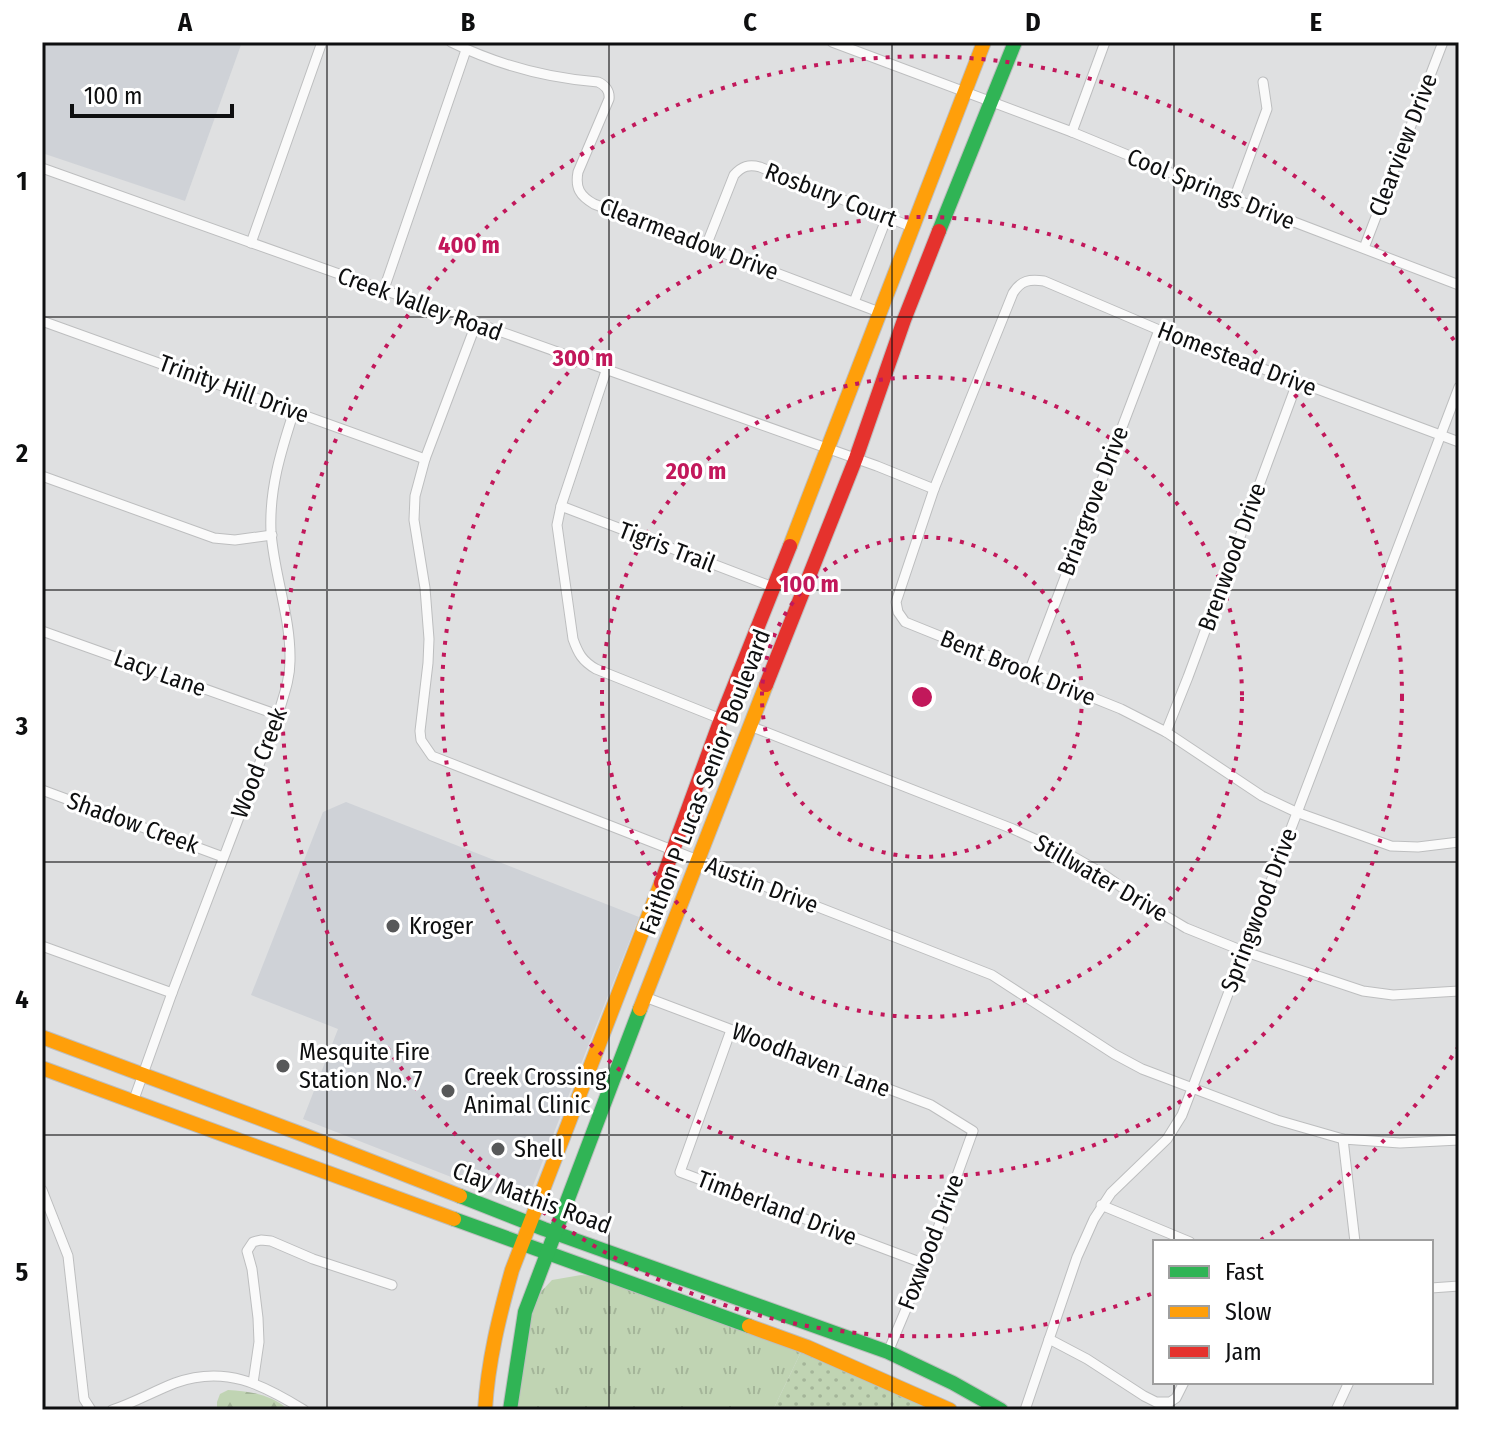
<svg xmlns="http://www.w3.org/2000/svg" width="1501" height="1452" font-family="'Fira Sans Condensed',sans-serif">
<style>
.built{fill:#cfd2d7}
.grass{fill:url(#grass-tufts)}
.forest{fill:url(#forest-firs)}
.park{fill:url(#park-dots)}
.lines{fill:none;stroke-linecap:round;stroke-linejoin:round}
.street-casing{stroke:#bdbebf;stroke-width:11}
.fast-casing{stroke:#bdbebf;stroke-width:16}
.slow-casing{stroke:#bdbebf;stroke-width:16}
.jam-casing{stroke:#bdbebf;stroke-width:16}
.street{stroke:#fafafa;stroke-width:9}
.fast{stroke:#30b455;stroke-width:14}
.slow{stroke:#ff9f0a;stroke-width:14}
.jam{stroke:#e5322d;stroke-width:14}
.grid{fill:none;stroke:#0e0f10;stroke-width:2;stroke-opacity:0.55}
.ring{fill:none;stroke:#c2185b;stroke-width:4;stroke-dasharray:4 8}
.poi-dot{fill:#575859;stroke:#fff;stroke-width:3}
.labels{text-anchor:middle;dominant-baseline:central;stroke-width:6;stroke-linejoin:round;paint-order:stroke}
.street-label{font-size:24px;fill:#0e0f10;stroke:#fff}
.poi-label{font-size:24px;fill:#0e0f10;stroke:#fff;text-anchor:start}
.centre{fill:#c2185b;stroke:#fff;stroke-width:4}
.ring-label{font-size:24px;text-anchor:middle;font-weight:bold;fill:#c2185b;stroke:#fff;stroke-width:6;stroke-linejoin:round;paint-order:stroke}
.neatline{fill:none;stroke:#0e0f10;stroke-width:3}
.grid-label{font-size:26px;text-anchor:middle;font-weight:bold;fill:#0e0f10}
</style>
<defs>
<pattern id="grass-tufts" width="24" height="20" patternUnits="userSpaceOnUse" patternTransform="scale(2)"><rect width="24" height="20" fill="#c0d4b3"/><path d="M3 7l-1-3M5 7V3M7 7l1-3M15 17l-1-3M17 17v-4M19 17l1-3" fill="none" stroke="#a4b599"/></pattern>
<pattern id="forest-firs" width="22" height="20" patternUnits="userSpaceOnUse" patternTransform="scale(2)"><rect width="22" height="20" fill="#c0d4b3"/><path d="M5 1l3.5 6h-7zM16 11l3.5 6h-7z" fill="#a4b599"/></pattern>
<pattern id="park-dots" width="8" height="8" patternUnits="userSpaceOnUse" patternTransform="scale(2)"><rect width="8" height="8" fill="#c0d4b3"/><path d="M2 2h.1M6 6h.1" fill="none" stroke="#a4b599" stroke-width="1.8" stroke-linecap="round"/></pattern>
</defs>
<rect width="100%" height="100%" fill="#dfe0e1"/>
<g class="built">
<polygon points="42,42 242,42 185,201 42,153"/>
<polygon points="346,802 639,917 525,1206 303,1119 338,1029 251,995 323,812"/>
</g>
<polygon class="grass" points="581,1275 594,1276 801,1352 773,1410 516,1410 525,1340 536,1297 552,1280"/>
<path class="forest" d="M228,1390C251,1391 271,1395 289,1410H217V1402L220,1394Z"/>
<polygon class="park" points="801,1352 834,1364 939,1410 773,1410"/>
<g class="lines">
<g class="street-casing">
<g id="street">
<path d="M451,42C498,65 546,78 598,82C605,85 610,91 609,99L578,172C575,188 580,196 594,204L879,312"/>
<polyline points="832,42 1072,132 1234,199 1459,285"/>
<polyline points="1072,132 1105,42"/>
<polyline points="42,168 877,466 934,489"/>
<polyline points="1234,199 1267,109 1263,82"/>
<polyline points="251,243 322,42"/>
<path d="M706,246L734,175C742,166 749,164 760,167L912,227"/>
<polyline points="1364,248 1443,42"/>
<polyline points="384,289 466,50"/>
<polyline points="854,302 887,217"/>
<polyline points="42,321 425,459"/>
<polyline points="476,324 425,459 415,496 414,520 425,588 429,639 428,663 420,731 421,740 432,756 992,975 1114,1054 1142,1069 1277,1120 1343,1139 1400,1143 1459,1140"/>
<path d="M606,371L561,506L557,525L573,639C578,653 582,661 596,669L721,719"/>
<path d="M1459,442L1159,330L1044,281C1030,279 1021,280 1013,293L934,489L896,602L898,612L905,622L1121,709L1166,732L1262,796L1296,812L1391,846L1418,847L1459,842"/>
<polyline points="42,476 214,538 235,540 272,535"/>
<polyline points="561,506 773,587"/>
<polyline points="42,631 278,715"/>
<polyline points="1029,672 1159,330"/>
<polyline points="750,726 1013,829 1072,856 1100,872 1144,903 1186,928 1243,951 1363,991 1393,995 1459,991"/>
<polyline points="1166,732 1188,677 1297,383"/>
<polyline points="42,790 223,857"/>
<polyline points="42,946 172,993"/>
<polyline points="645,997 931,1105 973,1131 925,1264 888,1352"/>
<polyline points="731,1030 680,1172 925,1264"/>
<path d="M133,1102L172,993L278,715C283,697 290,680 290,661C291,617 274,575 271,532C269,489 281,451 294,411"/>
<polyline points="1343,1139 1355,1242"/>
<polyline points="42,1190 68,1256 84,1399 91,1410"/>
<polyline points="1101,1205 1190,1242"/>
<polyline points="1431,1288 1459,1286"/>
<polyline points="1049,1339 1087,1359 1144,1396 1156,1402 1170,1402 1176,1398 1184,1382"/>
<polyline points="253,1383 259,1342 258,1318 252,1269 247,1251 253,1242 261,1240 271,1241 313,1259 392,1285"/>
<path d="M112,1410C134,1403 154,1391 175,1383C225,1365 262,1384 304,1410"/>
<polyline points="1025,1410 1077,1257 1094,1219 1111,1193 1167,1139 1182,1115 1459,387"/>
<polyline points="1336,1410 1349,1382"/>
</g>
</g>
<g class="fast-casing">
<g id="fast">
<polyline points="939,231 1015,42"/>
<polyline points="460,1196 544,1229 888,1352 953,1383 1001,1410"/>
<polyline points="454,1219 749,1326"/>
<polyline points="510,1410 525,1312 640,1009"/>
</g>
</g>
<g class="slow-casing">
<g id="slow">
<polyline points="790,546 984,42"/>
<polyline points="640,1009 766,685"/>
<polyline points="42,1037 304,1135 460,1196"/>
<polyline points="42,1068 454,1219"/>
<polyline points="749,1326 807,1347 950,1410"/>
<path d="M485,1410C488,1361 499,1317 512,1270L661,883"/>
</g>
</g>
<g class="jam-casing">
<g id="jam">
<polyline points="766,685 856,458 904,320 939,231"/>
<polyline points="661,883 721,719 790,546"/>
</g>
</g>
<use href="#street" class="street"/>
<use href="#fast" class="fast"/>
<use href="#slow" class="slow"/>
<use href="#jam" class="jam"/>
</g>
<path class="grid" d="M327,42V1410M609,42V1410M892,42V1410M1174,42V1242M42,317H1459M42,590H1459M42,862H1459M42,1135H1459M1174,1382V1410"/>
<g class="ring">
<circle cx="922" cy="697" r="160"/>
<circle cx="922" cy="697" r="320"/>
<circle cx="922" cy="697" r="480"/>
<path d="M1459 1046A640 640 0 0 1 1261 1240M1151 1294A640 640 0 1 1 1459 348"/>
</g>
<g class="poi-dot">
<circle cx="393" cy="926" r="8"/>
<circle cx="283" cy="1066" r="8"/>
<circle cx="448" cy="1091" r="8"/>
<circle cx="498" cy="1149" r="8"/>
</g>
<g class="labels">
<g class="street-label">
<text transform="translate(1403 145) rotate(-69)">Clearview Drive</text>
<text transform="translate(1211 189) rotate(22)">Cool Springs Drive</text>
<text transform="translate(831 195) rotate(21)">Rosbury Court</text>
<text transform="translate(689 239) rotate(21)">Clearmeadow Drive</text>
<text transform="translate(420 304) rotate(20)">Creek Valley Road</text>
<text transform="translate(1237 359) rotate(21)">Homestead Drive</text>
<text transform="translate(234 389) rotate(20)">Trinity Hill Drive</text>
<text transform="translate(1093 501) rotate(-69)">Briargrove Drive</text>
<text transform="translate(667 547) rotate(21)">Tigris Trail</text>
<text transform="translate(1232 557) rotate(-70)">Brenwood Drive</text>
<text transform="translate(1018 668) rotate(22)">Bent Brook Drive</text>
<text transform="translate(160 673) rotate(20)">Lacy Lane</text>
<text transform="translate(259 763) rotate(-69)">Wood Creek</text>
<text transform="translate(705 782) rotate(-69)">Faithon P Lucas Senior Boulevard</text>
<text transform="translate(133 823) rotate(20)">Shadow Creek</text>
<text transform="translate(1101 878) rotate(30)">Stillwater Drive</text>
<text transform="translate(762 885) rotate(21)">Austin Drive</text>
<text transform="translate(1259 910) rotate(-69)">Springwood Drive</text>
<text transform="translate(811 1060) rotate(21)">Woodhaven Lane</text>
<text transform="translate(532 1198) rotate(20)">Clay Mathis Road</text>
<text transform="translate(777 1208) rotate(21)">Timberland Drive</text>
<text transform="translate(931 1242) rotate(-69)">Foxwood Drive</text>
</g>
<g class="poi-label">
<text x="409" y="926">Kroger</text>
<text x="299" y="1052">Mesquite Fire<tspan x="299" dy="28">Station No. 7</tspan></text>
<text x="464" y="1077">Creek Crossing<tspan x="464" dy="28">Animal Clinic</tspan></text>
<text x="514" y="1149">Shell</text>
</g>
</g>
<circle cx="922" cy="697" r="12" class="centre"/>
<g class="ring-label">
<text x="469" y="253">400 m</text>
<text x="583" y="366">300 m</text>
<text x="696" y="479">200 m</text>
<text x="809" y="592">100 m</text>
</g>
<rect width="1501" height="1452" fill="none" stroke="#ffffff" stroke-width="88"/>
<rect x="1153" y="1240" width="280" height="144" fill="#ffffff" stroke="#9f9f9f" stroke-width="2"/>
<rect x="1169" y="1266" width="40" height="12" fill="#30b455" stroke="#9f9f9f" stroke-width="2"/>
<text x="1225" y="1280" font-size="24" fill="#0e0f10">Fast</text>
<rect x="1169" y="1306" width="40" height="12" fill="#ff9f0a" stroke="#9f9f9f" stroke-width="2"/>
<text x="1225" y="1320" font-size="24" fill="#0e0f10">Slow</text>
<rect x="1169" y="1346" width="40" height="12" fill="#e5322d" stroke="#9f9f9f" stroke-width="2"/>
<text x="1225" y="1360" font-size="24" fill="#0e0f10">Jam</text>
<path d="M72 104v12h160v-12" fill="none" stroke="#0e0f10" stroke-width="4"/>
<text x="84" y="104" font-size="24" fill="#0e0f10" stroke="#ffffff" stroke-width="6" paint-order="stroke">100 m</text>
<rect x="44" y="44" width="1413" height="1364" class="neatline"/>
<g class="grid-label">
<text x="185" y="31">A</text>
<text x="468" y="31">B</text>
<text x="750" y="31">C</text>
<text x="1033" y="31">D</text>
<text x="1316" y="31">E</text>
<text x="22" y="190">1</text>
<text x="22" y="462">2</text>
<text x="22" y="735">3</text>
<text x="22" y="1008">4</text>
<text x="22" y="1281">5</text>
</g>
</svg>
